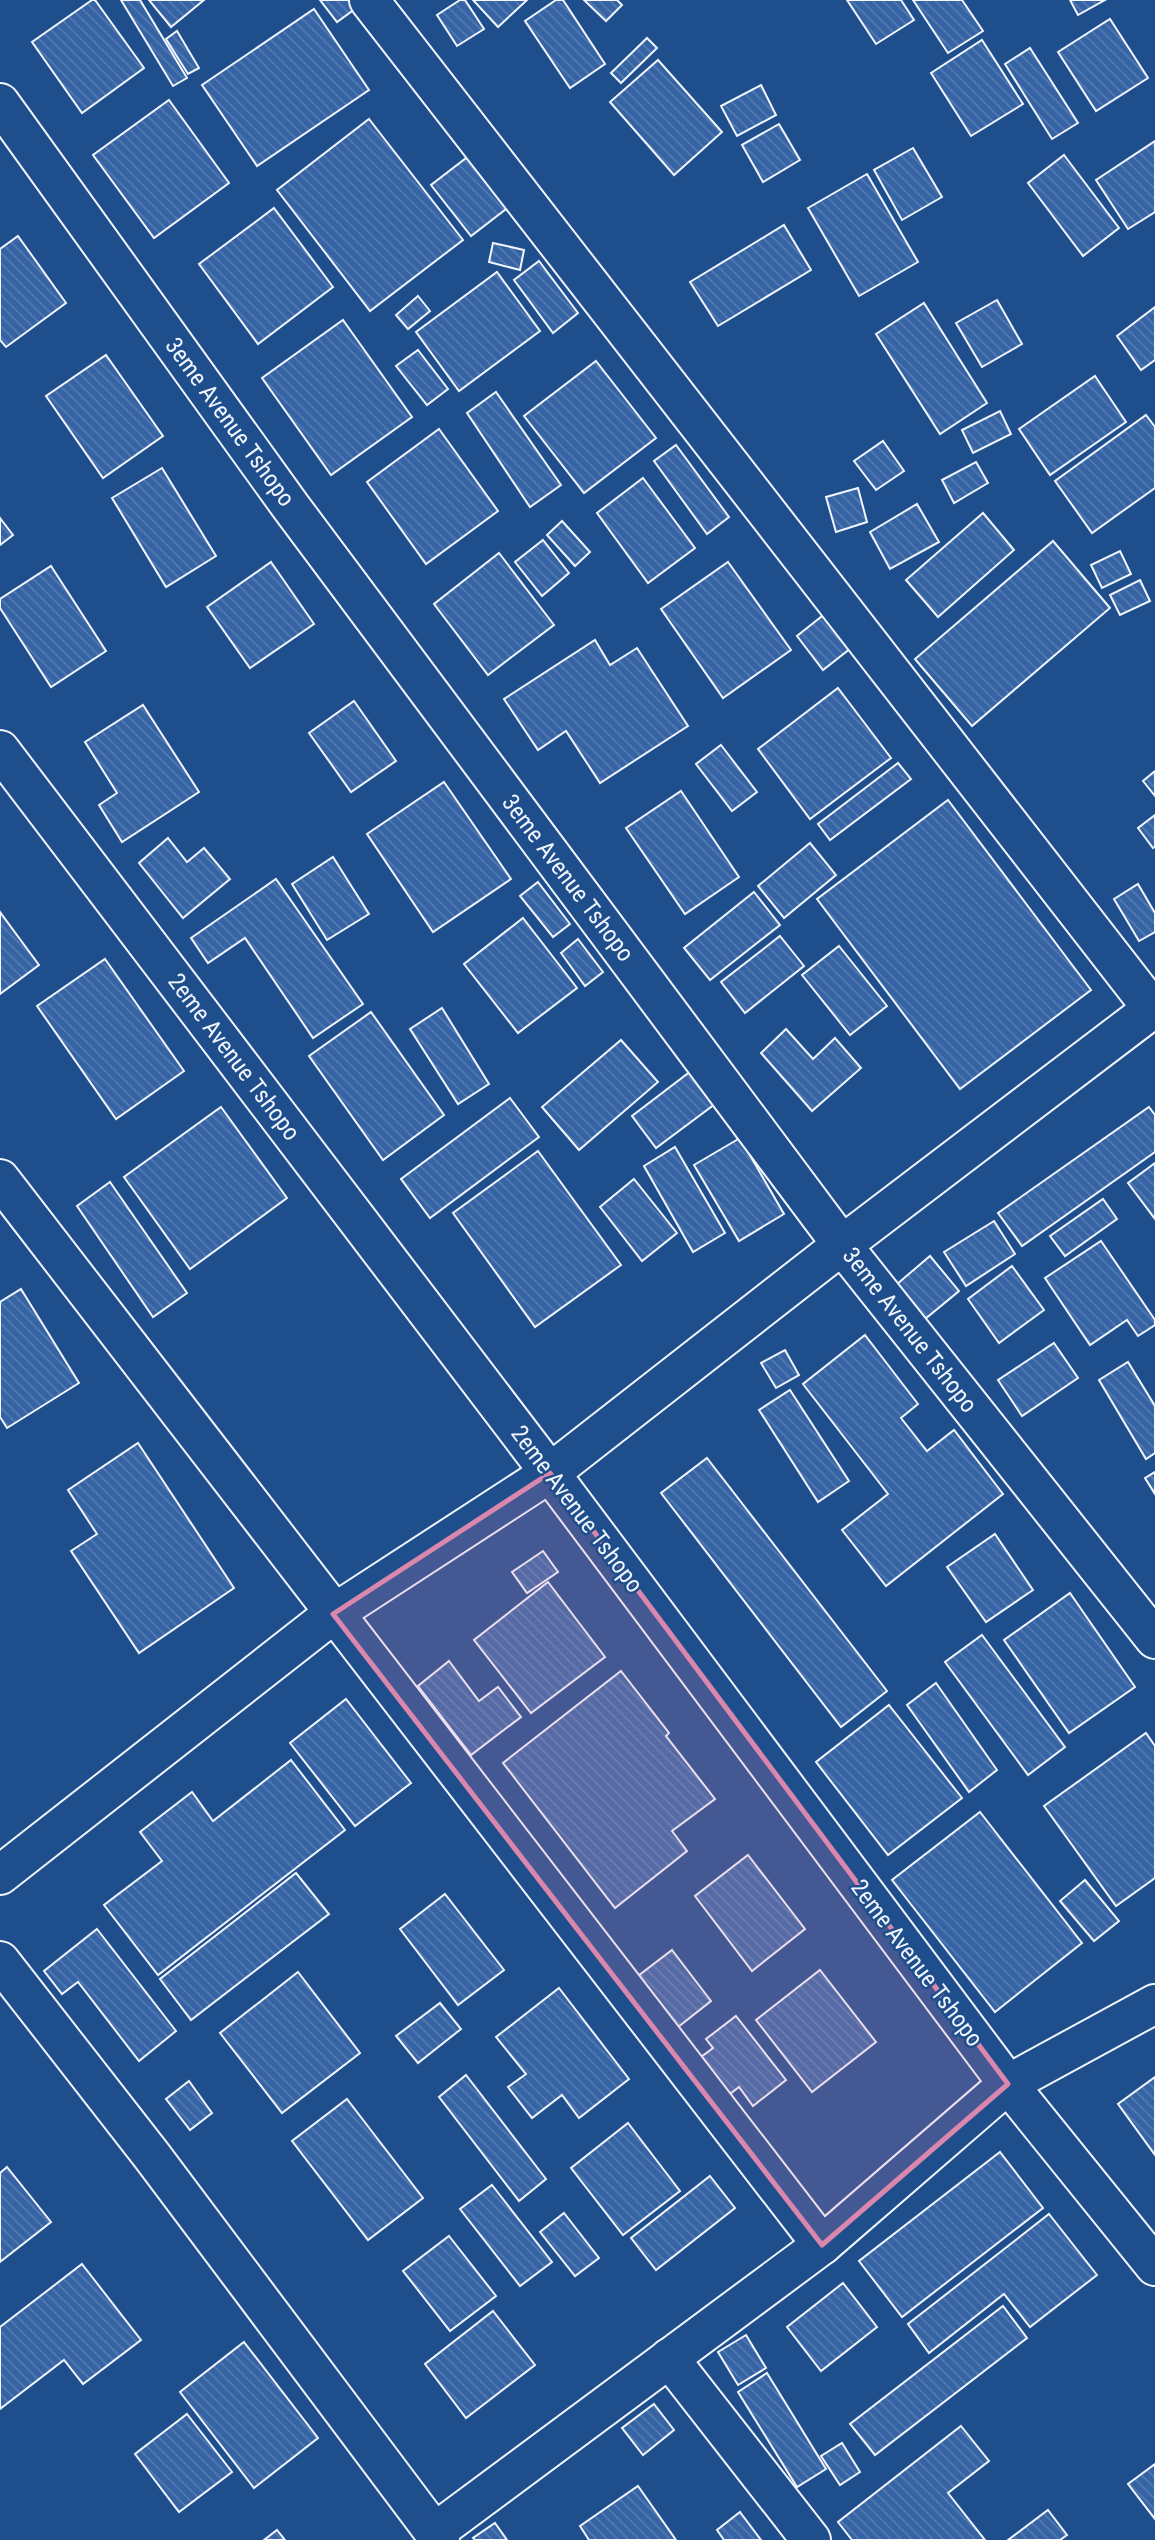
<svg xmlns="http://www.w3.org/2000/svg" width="1155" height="2540" font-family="'Roboto Condensed',sans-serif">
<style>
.building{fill:url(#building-back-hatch);stroke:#f2f6ff;stroke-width:2}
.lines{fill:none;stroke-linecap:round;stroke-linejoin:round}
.minor-casing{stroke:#f2f6ff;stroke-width:42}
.minor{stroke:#1f4e8c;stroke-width:38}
.marked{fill:#da87ad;fill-opacity:0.2;stroke:#da87ad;stroke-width:5;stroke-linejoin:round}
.labels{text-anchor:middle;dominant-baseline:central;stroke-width:5;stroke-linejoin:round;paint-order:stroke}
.street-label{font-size:24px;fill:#f2f6ff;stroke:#1f4e8c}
</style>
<defs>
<pattern id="building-back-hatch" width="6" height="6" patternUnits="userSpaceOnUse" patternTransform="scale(1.75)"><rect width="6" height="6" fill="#3563a3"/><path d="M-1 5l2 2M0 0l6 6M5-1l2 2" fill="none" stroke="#537ab1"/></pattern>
</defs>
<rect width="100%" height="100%" fill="#1f4e8c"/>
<g class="building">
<polygon points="92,0 95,0 144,68 82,113 32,42"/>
<polygon points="121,0 140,0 187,78 173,86"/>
<polygon points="149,0 204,0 171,27"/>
<polygon points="320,0 355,0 359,6 337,22"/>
<polygon points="460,0 465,0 484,29 457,46 437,15"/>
<polygon points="473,0 527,0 498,27"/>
<polygon points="556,0 563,0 605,64 570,88 525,21"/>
<polygon points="584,0 617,0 622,5 606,21"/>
<polygon points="847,0 901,0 914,20 876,44"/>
<polygon points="913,0 962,0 983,31 948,53"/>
<polygon points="1070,0 1105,0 1078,15"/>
<polygon points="314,9 369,90 257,166 202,85"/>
<polygon points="1110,19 1148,78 1096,111 1058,52"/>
<polygon points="177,31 199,68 188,74 166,39"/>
<polygon points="647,38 657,48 621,83 611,73"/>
<polygon points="982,40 1023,104 971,136 931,73"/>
<polygon points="1030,48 1078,123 1052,139 1005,64"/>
<polygon points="658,60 722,132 674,175 610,102"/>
<polygon points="761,85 776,115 737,136 721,106"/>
<polygon points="169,100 229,183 154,238 93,155"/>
<polygon points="369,119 463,240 370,311 277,190"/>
<polygon points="779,124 800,160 763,182 742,145"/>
<polygon points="1155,141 1155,212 1128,229 1096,180"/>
<polygon points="913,148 942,197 902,220 874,170"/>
<polygon points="474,152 514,203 471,236 431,185"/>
<polygon points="1064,155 1119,228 1083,256 1028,183"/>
<polygon points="867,174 918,262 859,296 808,208"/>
<polygon points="274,208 333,287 258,344 199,264"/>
<polygon points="784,225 811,270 718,326 690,282"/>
<polygon points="18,236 66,303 6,347 0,340 0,249"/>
<polygon points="493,243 524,250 520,270 489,262"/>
<polygon points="539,261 578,313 553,333 514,280"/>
<polygon points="497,272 540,331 459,391 416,332"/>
<polygon points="418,296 430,311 408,329 396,315"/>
<polygon points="997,300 1022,344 982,367 956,323"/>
<polygon points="924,303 987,403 940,434 876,334"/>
<polygon points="1155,307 1155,360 1141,370 1117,336"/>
<polygon points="343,320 412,417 331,475 262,378"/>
<polygon points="418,350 448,389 427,405 396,366"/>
<polygon points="106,355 163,436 103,478 46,396"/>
<polygon points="596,361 656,438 584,493 524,416"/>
<polygon points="1095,376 1126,422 1050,475 1019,429"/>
<polygon points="496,392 561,485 530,507 467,413"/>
<polygon points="1000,411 1011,434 973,453 962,430"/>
<polygon points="1146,415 1155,427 1155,488 1092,533 1055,481"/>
<polygon points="439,429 498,511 426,564 367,482"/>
<polygon points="883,441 904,471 876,490 854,461"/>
<polygon points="676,445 729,517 707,534 654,461"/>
<polygon points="976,462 988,483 954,503 942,480"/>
<polygon points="162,468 216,556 166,587 112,498"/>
<polygon points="643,478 695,548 648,583 597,513"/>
<polygon points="858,488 867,522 836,532 826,497"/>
<polygon points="917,504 939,542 890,569 870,532"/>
<polygon points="983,513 1014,550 938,617 906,580"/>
<polygon points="0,518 13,535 0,545"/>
<polygon points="562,521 590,552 575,566 547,535"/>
<polygon points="543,540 569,573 542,596 515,562"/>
<polygon points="1053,541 1110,608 972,726 915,659"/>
<polygon points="1120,551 1131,574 1102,588 1091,565"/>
<polygon points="499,553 554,625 488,675 434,604"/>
<polygon points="271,562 314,624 250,668 207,607"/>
<polygon points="728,562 791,650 723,698 661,609"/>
<polygon points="51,566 106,651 51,687 0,608 0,599"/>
<polygon points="1140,580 1150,601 1120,615 1110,595"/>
<polygon points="826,613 851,648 823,670 797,636"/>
<polygon points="595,640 610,665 637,648 688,726 600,783 566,731 538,750 504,699"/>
<polygon points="838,688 891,758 810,819 758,749"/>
<polygon points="354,701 396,761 351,792 309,733"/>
<polygon points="143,705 199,792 122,842 99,805 117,793 85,742"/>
<polygon points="721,745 757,792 732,811 696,764"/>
<polygon points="898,763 911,779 830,840 818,824"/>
<polygon points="1155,771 1155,796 1143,781"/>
<polygon points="444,782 511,879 433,932 367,834"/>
<polygon points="681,791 739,877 685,914 626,828"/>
<polygon points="948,800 1091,990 960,1089 817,899"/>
<polygon points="1155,815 1155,847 1153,848 1138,828"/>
<polygon points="168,838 187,862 204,848 230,879 183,918 139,863"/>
<polygon points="810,843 836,875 784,918 758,886"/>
<polygon points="333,857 369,914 327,940 292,884"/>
<polygon points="276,879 363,1004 313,1038 245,938 208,963 191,938"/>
<polygon points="538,882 570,924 553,937 520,896"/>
<polygon points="1138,884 1155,913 1155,932 1139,941 1114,899"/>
<polygon points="754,892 780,925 710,980 684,948"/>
<polygon points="0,912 39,965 0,994"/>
<polygon points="523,918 577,988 518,1033 464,964"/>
<polygon points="780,936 804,966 745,1013 721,982"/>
<polygon points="578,939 603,972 585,986 561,953"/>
<polygon points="839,946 887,1006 850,1035 802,975"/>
<polygon points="105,959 184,1071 116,1119 37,1006"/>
<polygon points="442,1008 489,1084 458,1104 410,1029"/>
<polygon points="371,1012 444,1115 383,1160 309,1056"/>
<polygon points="786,1029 813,1059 835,1038 861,1068 812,1111 761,1053"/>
<polygon points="621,1040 658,1082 579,1150 542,1107"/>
<polygon points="691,1071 715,1104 656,1148 632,1116"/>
<polygon points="510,1098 539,1137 430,1218 401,1179"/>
<polygon points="221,1107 287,1198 190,1269 124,1177"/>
<polygon points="1149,1107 1155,1115 1155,1152 1022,1246 998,1213"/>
<polygon points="740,1138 784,1214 739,1241 694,1165"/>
<polygon points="675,1147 725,1233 693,1252 644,1166"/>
<polygon points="538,1151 621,1265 535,1327 453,1213"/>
<polygon points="1155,1163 1155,1219 1128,1183"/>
<polygon points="634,1179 677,1233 642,1261 600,1207"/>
<polygon points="110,1182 187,1293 153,1317 77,1206"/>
<polygon points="1103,1199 1117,1219 1065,1256 1050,1236"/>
<polygon points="994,1221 1015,1254 966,1286 944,1252"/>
<polygon points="1101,1241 1155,1320 1155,1325 1138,1336 1127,1320 1090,1345 1045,1278"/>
<polygon points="930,1256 959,1291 919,1324 890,1290"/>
<polygon points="1012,1266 1044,1310 999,1343 968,1299"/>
<polygon points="21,1289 79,1383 7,1428 0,1417 0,1302"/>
<polygon points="865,1335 918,1404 901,1418 927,1451 954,1430 1003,1494 886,1586 842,1530 888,1494 803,1384"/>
<polygon points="1054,1343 1078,1378 1022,1416 998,1380"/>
<polygon points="785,1350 799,1375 776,1388 761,1363"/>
<polygon points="1128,1362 1155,1406 1155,1453 1146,1459 1099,1380"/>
<polygon points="790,1390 849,1481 818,1502 759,1410"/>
<polygon points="138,1443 234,1588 139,1653 71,1551 97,1534 68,1490"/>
<polygon points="707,1458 887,1691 841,1727 661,1493"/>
<polygon points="1155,1472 1155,1494 1145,1478"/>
<polygon points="995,1534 1033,1590 986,1622 947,1567"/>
<polygon points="543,1551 558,1572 527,1593 512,1572"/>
<polygon points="548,1582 605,1657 531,1713 474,1640"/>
<polygon points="1070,1593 1135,1687 1069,1733 1004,1640"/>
<polygon points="982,1635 1065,1747 1028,1775 945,1662"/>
<polygon points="449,1661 479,1701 498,1687 521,1717 471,1755 418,1686"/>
<polygon points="621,1671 669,1733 666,1736 715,1799 672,1831 687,1851 615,1908 503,1763"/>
<polygon points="936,1683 997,1770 969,1792 907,1705"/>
<polygon points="346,1699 411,1783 355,1826 290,1743"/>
<polygon points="889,1705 962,1798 888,1855 816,1762"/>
<polygon points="1146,1733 1155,1746 1155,1878 1116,1906 1044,1806"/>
<polygon points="291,1760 345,1830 158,1975 104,1905 162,1861 140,1832 192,1792 213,1821"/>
<polygon points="980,1812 1082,1943 995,2012 892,1880"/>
<polygon points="748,1855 805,1929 752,1971 695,1896"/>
<polygon points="296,1873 329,1914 191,2020 160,1979"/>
<polygon points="1085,1880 1119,1921 1094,1941 1060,1901"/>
<polygon points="445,1894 504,1970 458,2005 400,1929"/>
<polygon points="97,1929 176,2031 139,2061 78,1982 62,1994 44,1971"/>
<polygon points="672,1950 711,2001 678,2027 638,1976"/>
<polygon points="820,1970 876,2042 812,2092 756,2020"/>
<polygon points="298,1972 360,2053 282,2113 220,2033"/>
<polygon points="559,1988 629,2079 579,2118 562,2095 532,2118 508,2087 526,2074 496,2037"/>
<polygon points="440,2003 461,2029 418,2063 396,2036"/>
<polygon points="736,2016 786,2080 753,2106 739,2087 726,2097 697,2060 713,2048 706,2039"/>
<polygon points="466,2075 546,2179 519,2201 439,2097"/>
<polygon points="1155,2077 1155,2155 1118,2104"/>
<polygon points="189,2081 212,2113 190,2130 166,2099"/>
<polygon points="347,2099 423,2198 368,2240 292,2141"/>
<polygon points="628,2123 680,2191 623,2235 571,2168"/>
<polygon points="1000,2152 1043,2208 902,2317 859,2261"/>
<polygon points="7,2167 51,2222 0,2262 0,2173"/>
<polygon points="710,2176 735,2208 656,2270 631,2238"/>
<polygon points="492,2185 552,2262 520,2286 460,2209"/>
<polygon points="564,2213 599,2258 575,2276 540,2232"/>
<polygon points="1049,2214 1097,2275 1030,2327 1004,2294 929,2353 908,2324"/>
<polygon points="449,2236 496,2296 450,2331 403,2271"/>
<polygon points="82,2264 141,2340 83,2384 64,2360 0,2409 0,2327"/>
<polygon points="843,2283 877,2327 821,2371 787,2327"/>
<polygon points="1003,2306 1027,2338 875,2455 850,2424"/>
<polygon points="493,2311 535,2365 466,2418 425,2364"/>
<polygon points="746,2335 766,2368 738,2385 718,2352"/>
<polygon points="244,2342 318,2438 254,2488 180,2392"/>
<polygon points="767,2373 826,2469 797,2487 738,2392"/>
<polygon points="654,2404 674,2430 643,2455 622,2428"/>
<polygon points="187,2414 232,2472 179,2512 135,2454"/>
<polygon points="961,2426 989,2461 948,2493 985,2540 852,2540 838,2522"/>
<polygon points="842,2443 860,2472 840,2485 821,2456"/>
<polygon points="1155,2464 1155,2519 1128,2484"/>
<polygon points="638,2486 676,2540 589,2540 580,2526"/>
<polygon points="1048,2510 1067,2535 1060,2540 1008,2540"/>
<polygon points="740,2512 761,2540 724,2540 717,2530"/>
<polygon points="495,2523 507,2540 475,2540 473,2538"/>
<polygon points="277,2530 285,2540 264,2540"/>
</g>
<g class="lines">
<g class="minor-casing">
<g id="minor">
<polyline points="369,0 1155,1012"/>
<polyline points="0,103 291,507 842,1245 1155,1639"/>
<polyline points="0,750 550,1473 1008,2084 1155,2266"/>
<polyline points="0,1179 822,2245"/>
<polyline points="0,1875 333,1614 550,1473 842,1245 1155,1007"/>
<polyline points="0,1961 152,2156 440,2540"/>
<polyline points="669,2358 811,2540"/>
<polyline points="434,2533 822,2245 1008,2084 1155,2004"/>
</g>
</g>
<use href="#minor" class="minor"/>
</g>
<path class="marked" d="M550,1473L1008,2084L822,2245L333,1614Z"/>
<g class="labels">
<g class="street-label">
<text transform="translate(230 422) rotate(54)">3eme Avenue Tshopo</text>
<text transform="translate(568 878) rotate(53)">3eme Avenue Tshopo</text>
<text transform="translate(234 1057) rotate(53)">2eme Avenue Tshopo</text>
<text transform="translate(910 1330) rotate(52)">3eme Avenue Tshopo</text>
<text transform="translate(577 1509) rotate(53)">2eme Avenue Tshopo</text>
<text transform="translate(917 1963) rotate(53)">2eme Avenue Tshopo</text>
</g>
</g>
</svg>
